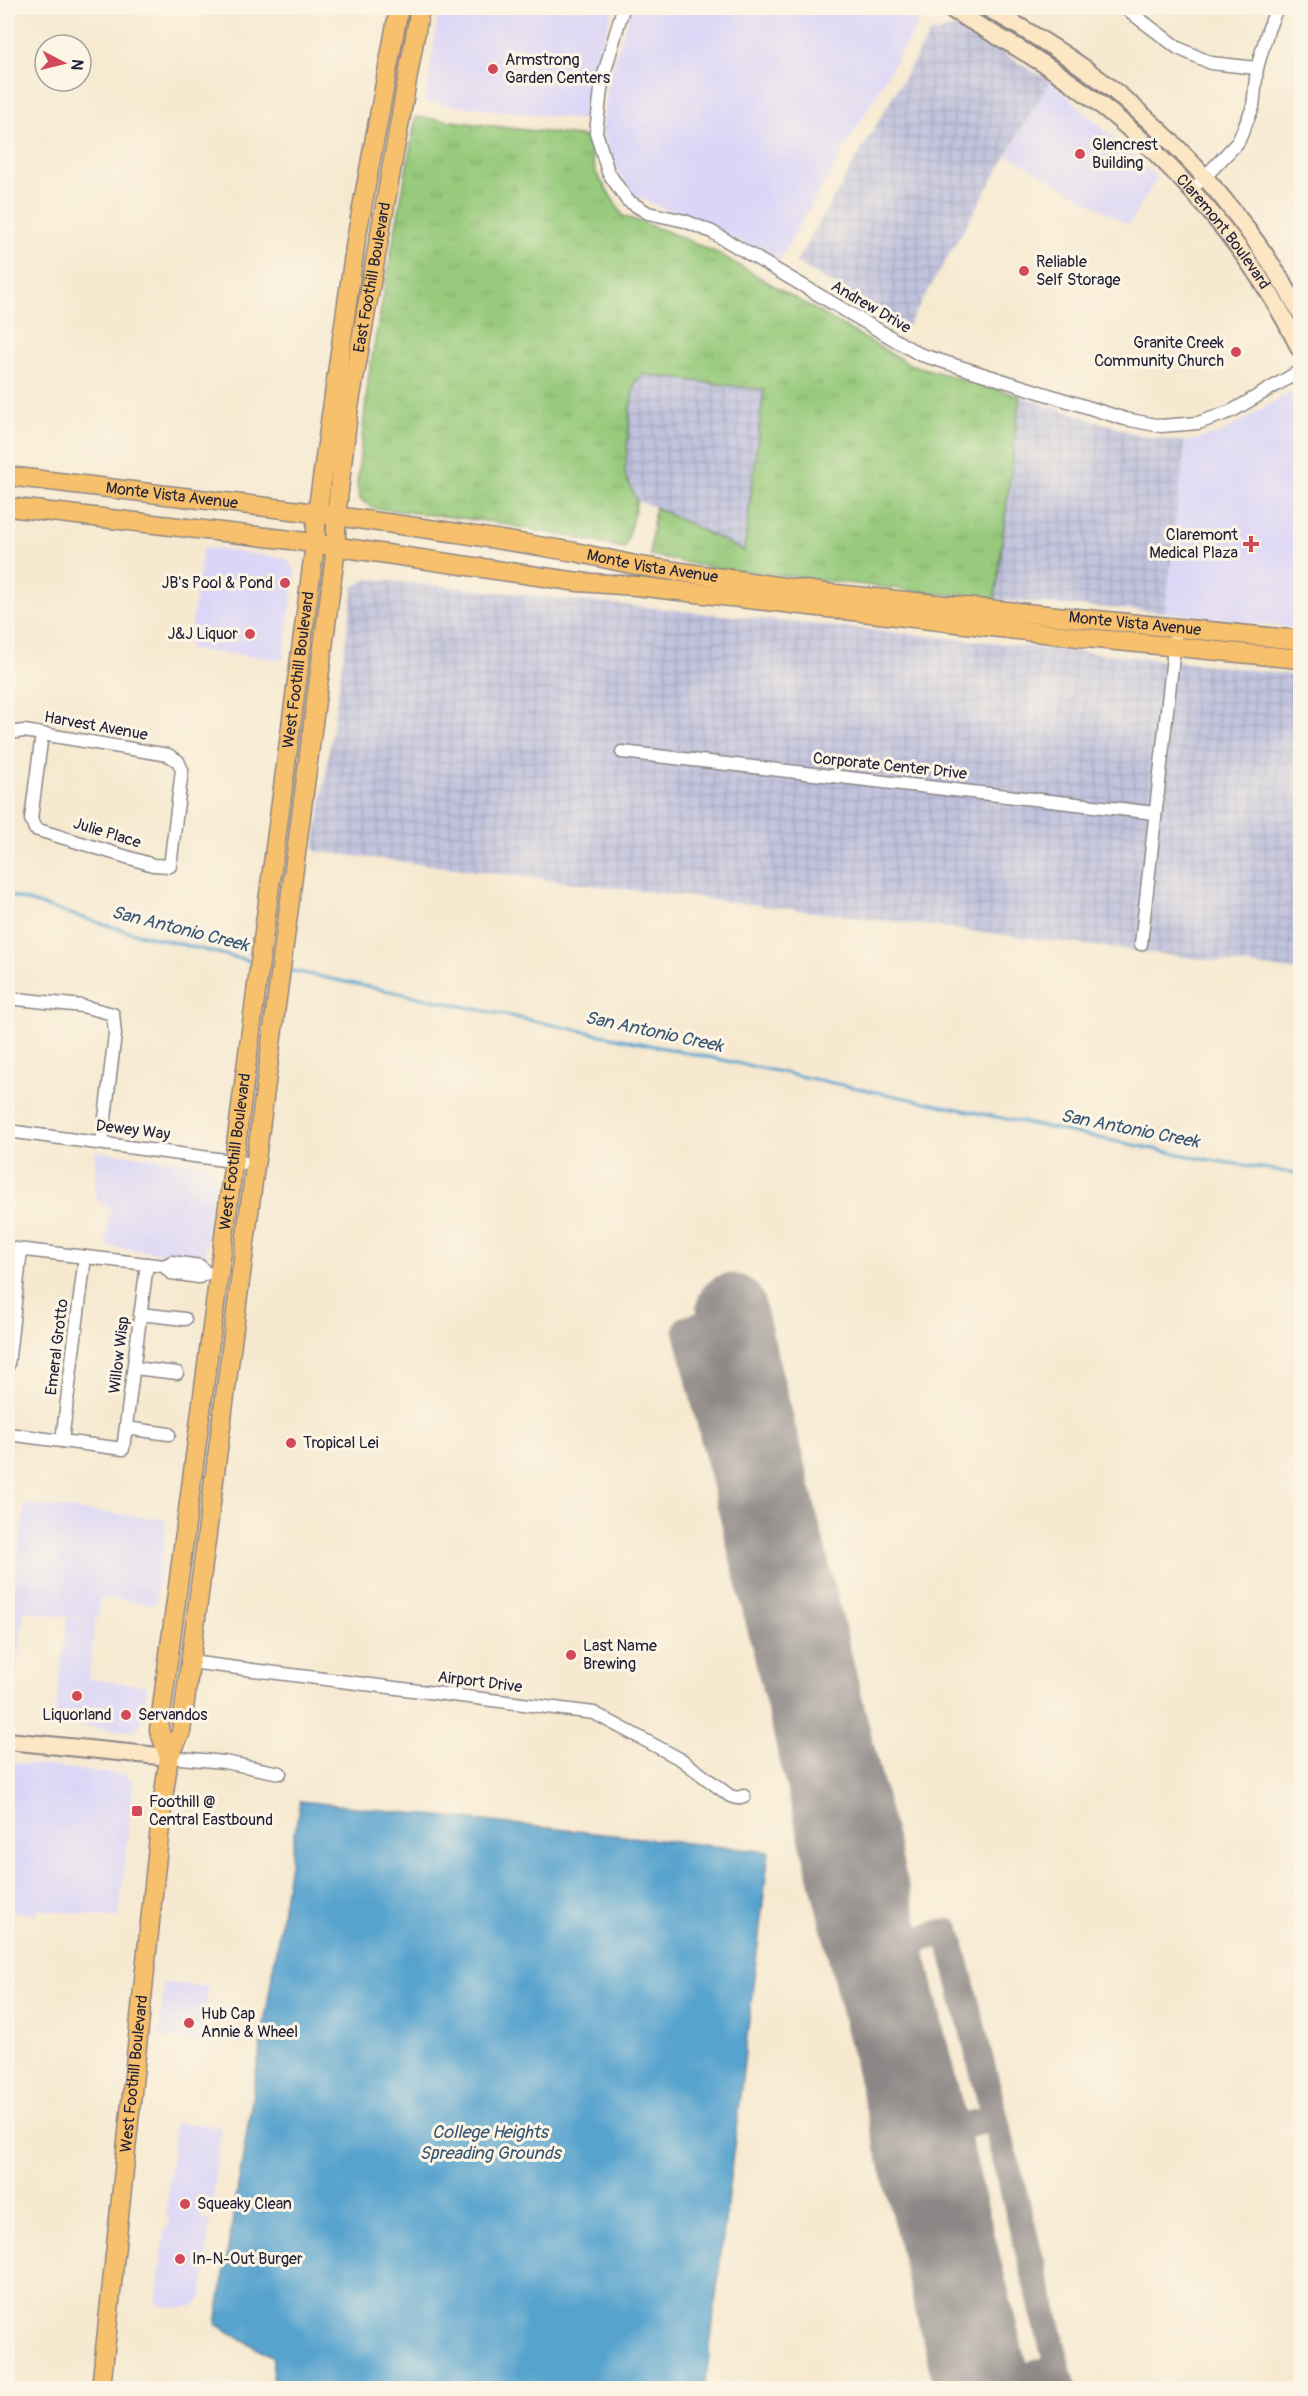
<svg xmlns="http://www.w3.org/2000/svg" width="1308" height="2396" font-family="Pangolin,sans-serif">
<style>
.built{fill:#dbd6f7}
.industrial{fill:url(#industrial-grid)}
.grass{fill:url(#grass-tufts);stroke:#5c765b;stroke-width:1.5}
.water{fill:#56a3ce;stroke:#3c6284;stroke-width:1.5}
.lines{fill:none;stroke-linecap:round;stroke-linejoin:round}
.stream{stroke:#56a3ce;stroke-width:3}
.taxiway{stroke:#8c8686;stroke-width:27}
.runway{stroke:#8c8686;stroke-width:69}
.street-casing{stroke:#8c8686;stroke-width:15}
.secondary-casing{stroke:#8c8686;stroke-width:20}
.primary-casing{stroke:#8c8686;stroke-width:21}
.street{stroke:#fff;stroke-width:12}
.secondary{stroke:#fce6c4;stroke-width:16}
.primary{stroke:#f7c06c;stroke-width:18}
.poi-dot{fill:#d1495b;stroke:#fcf5e5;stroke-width:2}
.labels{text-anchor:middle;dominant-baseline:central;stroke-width:6;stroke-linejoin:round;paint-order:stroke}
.poi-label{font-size:16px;fill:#22223b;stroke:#fcf5e5;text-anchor:start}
.street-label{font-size:16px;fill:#22223b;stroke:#fcf5e5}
.water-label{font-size:18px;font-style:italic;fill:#375676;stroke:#fcf5e5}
</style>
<defs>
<pattern id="industrial-grid" width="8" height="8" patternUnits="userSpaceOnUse" patternTransform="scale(1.5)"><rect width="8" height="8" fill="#c1c2dd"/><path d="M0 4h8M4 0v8" fill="none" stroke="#a6a6bf"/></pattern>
<pattern id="grass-tufts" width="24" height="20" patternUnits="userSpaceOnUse" patternTransform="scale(1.5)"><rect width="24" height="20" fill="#97ca7b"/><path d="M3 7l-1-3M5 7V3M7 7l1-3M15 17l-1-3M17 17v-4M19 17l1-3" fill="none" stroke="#82ad6b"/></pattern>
</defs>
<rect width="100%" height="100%" fill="#fcf5e5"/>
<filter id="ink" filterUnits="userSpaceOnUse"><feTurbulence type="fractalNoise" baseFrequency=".0167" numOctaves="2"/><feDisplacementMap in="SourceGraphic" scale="12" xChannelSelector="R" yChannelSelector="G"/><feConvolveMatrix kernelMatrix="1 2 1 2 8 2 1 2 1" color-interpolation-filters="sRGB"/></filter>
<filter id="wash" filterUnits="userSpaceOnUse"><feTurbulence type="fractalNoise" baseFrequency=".008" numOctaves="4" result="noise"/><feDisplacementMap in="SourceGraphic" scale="24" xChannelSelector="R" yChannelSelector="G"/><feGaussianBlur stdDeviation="1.35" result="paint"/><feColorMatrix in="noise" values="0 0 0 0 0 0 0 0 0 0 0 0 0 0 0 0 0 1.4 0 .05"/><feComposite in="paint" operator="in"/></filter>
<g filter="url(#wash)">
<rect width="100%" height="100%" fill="#f6e9d0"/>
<g class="built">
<polygon points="439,8 613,8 598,60 586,120 425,102"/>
<polygon points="631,8 902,8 923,14 779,261 702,222 668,211 634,194 615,167 602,130 609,78"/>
<polygon points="1050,81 1157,178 1129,225 1008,155"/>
<polygon points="1300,392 1300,629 1165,612 1185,442 1220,434 1289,393"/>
<polygon points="203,547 287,559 296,572 283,660 188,649"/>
<polygon points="95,1151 208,1164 216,1176 204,1259 106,1246 110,1208 96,1200"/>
<polygon points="25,1504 166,1520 156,1604 100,1597 97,1620 24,1611 10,1717 8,1717 8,1610 11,1610"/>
<polygon points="67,1618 95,1621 89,1679 147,1686 141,1726 130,1731 54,1723"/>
<polygon points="8,1762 127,1775 133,1782 119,1918 37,1909 36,1915 8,1911"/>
<polygon points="164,1983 208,1987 202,2042 159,2037"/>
<polygon points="175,2122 221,2127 211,2211 202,2211 201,2219 210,2221 203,2295 195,2305 183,2308 156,2305 165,2227 168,2227 169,2216 166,2215"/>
</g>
<g class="industrial">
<polygon points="957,27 1050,81 907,327 796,262 930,33"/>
<polygon points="643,374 764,390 744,551 655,507 637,501 625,475 630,408 635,383"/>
<polygon points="1020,396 1142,436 1185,442 1165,612 995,600"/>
<polygon points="369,579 1191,663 1300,676 1300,971 314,851 354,586"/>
</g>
<polygon class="grass" points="416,117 586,137 596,173 623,216 666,231 719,254 909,364 1020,396 995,600 708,567 650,555 655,507 744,551 764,390 643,374 635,383 630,408 625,475 637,501 625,548 494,522 373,508 360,499 357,485 369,374"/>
<polygon class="water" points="300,1801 769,1852 705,2388 272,2388 273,2357 216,2324"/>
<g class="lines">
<g class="stream">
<polyline points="8,895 126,931 255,962"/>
<polyline points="288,970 1074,1133 1204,1159 1300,1174"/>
</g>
<g class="taxiway">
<polyline points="733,1317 687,1329 948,2388"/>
<polyline points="753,1594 798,1583"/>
<polyline points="842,1958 948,1932 1063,2388"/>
<polyline points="888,2145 995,2118"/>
<polyline points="974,2388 1058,2368"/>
</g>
<polyline class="runway" points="731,1308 997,2388"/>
</g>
</g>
<g filter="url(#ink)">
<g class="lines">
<g class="street-casing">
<g id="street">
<polyline points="623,8 602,81 596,132 608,172 627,200 648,213 685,221 712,232 919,354 1125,419 1161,426 1198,423 1232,411 1300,371"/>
<polyline points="1125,8 1178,48 1211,63 1257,68"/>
<polyline points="1200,182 1238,142 1253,107 1257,68 1268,30 1277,8"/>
<polyline points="8,733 24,731 168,755 178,761 182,770 170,866 153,865 35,829 31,819 42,734"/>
<polyline points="622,752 1155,813"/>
<polyline points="1141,944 1175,639"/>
<polyline points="8,998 82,1006 113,1014 115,1034 102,1143"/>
<polyline points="8,1131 254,1164"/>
<polyline points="8,1248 164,1266 171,1273 199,1277 206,1273 218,1274"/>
<polyline points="164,1266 172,1262 200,1266 206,1273"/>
<polyline points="140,1314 185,1319"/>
<polyline points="8,1365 21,1250"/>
<polyline points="134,1368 177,1373"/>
<polyline points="126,1428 169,1434"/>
<polyline points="8,1434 123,1449 147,1264"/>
<polyline points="62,1441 85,1257"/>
<polyline points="190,1662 594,1713 682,1760 730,1796 737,1798 744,1796"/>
<polyline points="169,1757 224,1762 280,1773"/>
</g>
</g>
<g class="secondary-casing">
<g id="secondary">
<path id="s1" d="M949,8C991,33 1037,57 1077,87C1167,152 1252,249 1300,349"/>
<path d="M988,8C1020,27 1054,46 1084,68C1173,132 1247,216 1300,312"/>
<polyline points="8,1741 169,1757"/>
</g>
</g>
<g class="primary-casing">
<g id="primary">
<path id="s2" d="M8,476L300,511L458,533L575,552L640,566L825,593L1300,640"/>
<polyline points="8,507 291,540 578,582 636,586 1087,638 1300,659"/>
<path id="s3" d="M169,1757L159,1730L315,544L317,514L356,240L399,8"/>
<path id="s4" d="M101,2388L163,1799L169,1757L181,1732L336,548V517L348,413L420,8"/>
</g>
</g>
<use href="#street" class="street"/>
<use href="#secondary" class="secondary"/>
<use href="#primary" class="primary"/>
</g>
</g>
<g class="poi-dot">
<circle cx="493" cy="69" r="6"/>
<circle cx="1080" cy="154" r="6"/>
<circle cx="1024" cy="271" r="6"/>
<circle cx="1236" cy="352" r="6"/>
<path d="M1248 535h6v6h6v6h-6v6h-6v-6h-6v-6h6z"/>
<circle cx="285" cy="583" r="6"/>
<circle cx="250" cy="634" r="6"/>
<circle cx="291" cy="1443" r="6"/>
<circle cx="571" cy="1655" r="6"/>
<circle cx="77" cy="1696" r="6"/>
<circle cx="126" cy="1715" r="6"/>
<rect x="131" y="1805" width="12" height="12" rx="3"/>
<circle cx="189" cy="2023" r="6"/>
<circle cx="185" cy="2204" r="6"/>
<circle cx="180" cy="2259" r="6"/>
</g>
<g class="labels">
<g class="poi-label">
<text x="505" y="60">Armstrong<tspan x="505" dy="18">Garden Centers</tspan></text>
<text x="1092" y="145">Glencrest<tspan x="1092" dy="18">Building</tspan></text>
<text x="1036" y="262">Reliable<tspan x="1036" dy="18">Self Storage</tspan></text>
<text x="1224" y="343" text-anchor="end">Granite Creek<tspan x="1224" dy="18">Community Church</tspan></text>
<text x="1238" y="535" text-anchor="end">Claremont<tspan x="1238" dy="18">Medical Plaza</tspan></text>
<text x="273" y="583" text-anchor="end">JB's Pool &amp; Pond</text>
<text x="238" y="634" text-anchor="end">J&amp;J Liquor</text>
<text x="303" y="1443">Tropical Lei</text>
<text x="583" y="1646">Last Name<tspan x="583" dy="18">Brewing</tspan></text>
<text x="77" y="1715" text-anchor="middle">Liquorland</text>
<text x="138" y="1715">Servandos</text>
<text x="149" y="1802">Foothill @<tspan x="149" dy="18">Central Eastbound</tspan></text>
<text x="201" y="2014">Hub Cap<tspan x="201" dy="18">Annie &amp; Wheel</tspan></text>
<text x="197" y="2204">Squeaky Clean</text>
<text x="192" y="2259">In-N-Out Burger</text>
</g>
<g class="street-label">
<text stroke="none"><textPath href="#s1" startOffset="357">Claremont Boulevard</textPath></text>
<text stroke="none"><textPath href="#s4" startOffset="2130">East Foothill Boulevard</textPath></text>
<text transform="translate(871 307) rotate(30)">Andrew Drive</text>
<text stroke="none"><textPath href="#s2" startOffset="165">Monte Vista Avenue</textPath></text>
<text stroke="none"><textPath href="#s2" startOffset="651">Monte Vista Avenue</textPath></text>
<text stroke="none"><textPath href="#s2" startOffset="1137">Monte Vista Avenue</textPath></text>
<text stroke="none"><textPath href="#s3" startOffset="1098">West Foothill Boulevard</textPath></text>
<text transform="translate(96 726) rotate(10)">Harvest Avenue</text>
<text transform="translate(890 766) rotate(6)">Corporate Center Drive</text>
<text transform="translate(107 833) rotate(17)">Julie Place</text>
<text transform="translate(133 1130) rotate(7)">Dewey Way</text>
<text stroke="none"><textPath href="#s3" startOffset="612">West Foothill Boulevard</textPath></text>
<text transform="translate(57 1347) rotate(-83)">Emeral Grotto</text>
<text transform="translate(119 1355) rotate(-83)">Willow Wisp</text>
<text transform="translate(480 1682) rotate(7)">Airport Drive</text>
<text stroke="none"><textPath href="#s4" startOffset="316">West Foothill Boulevard</textPath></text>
</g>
<g class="water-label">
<text transform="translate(180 929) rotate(14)">San Antonio Creek</text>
<text transform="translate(654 1032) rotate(12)">San Antonio Creek</text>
<text transform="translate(1130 1129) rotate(11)">San Antonio Creek</text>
<text x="490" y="2132">College Heights<tspan x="490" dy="21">Spreading Grounds</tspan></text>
</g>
</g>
<rect width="1308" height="2396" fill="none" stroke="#fcf5e5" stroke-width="30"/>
<g transform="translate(63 63) rotate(97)"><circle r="28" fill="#fcf5e5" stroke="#a5a1a1" stroke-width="1.5"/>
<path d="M0-4.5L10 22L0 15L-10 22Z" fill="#d1495b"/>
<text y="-9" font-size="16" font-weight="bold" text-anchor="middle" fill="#22223b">N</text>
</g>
</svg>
